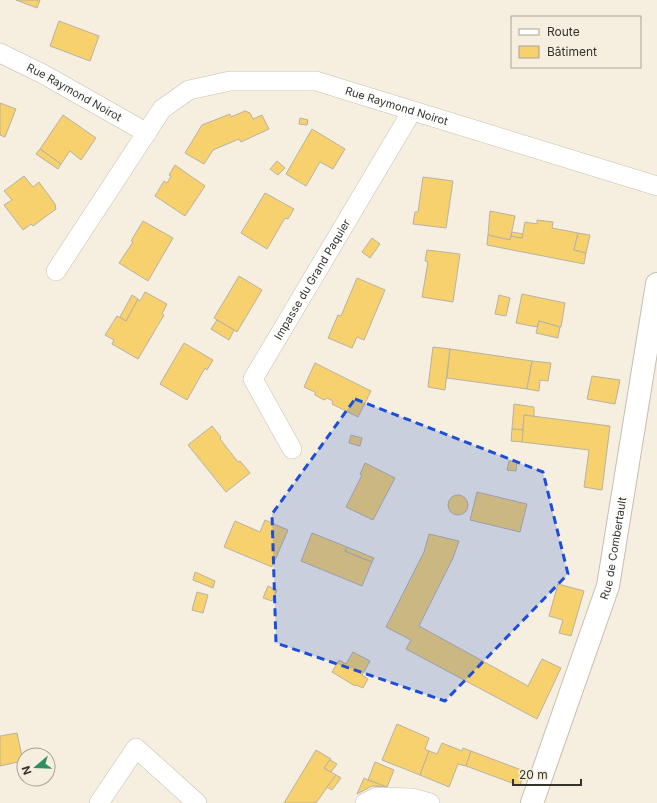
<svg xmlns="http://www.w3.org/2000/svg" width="657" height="803" font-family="Inter,sans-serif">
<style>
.building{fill:#f6d16d;stroke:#b8b2a2}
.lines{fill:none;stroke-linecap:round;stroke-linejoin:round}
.minor-casing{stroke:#c5bfaf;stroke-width:20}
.tertiary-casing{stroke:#c5bfaf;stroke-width:24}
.minor{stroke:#fff;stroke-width:19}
.tertiary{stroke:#fff;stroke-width:22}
.marked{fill:#1d4ed8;fill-opacity:0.2;stroke:#1d4ed8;stroke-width:3;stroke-dasharray:8 5;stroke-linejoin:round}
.labels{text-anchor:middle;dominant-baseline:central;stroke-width:3;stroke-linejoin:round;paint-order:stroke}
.street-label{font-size:11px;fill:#34322b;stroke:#f6efdf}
</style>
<rect width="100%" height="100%" fill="#f6efdf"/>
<g class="building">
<polygon points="16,0 40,0 37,8"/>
<polygon points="59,21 99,36 90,61 50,46"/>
<polygon points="0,103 16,109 5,137 0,135"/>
<polygon points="245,111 250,113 253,119 262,115 269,129 241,142 239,139 213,150 204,164 185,153 202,125 230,114 231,117"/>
<polygon points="63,115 96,138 81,160 70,151 61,164 40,149"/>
<polygon points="300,118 308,120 307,125 299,124"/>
<polygon points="312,129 345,149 333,169 320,162 306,186 286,174"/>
<polygon points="40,149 61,164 58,169 36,154"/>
<polygon points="277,161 285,168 278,175 270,169"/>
<polygon points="175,165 205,186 185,216 155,196 164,181 167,183 171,176 169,175"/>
<polygon points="24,176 33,187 39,182 55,204 56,209 33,226 31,224 23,230 4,205 12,200 4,191"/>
<polygon points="423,177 453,181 446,228 413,224 415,212 418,212"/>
<polygon points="265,193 294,209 288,219 285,218 267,249 241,233"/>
<polygon points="490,211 515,216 510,240 488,235"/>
<polygon points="537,220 553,222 552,228 578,233 574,250 586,253 584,264 487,245 488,235 510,240 511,236 522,238 525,222 537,224"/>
<polygon points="143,221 173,238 148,281 119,263 133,242 131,241"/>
<polygon points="512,232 523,234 522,238 511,236"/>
<polygon points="578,233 590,235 586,253 574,250"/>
<polygon points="372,238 380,244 370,258 362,252"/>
<polygon points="427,250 460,254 453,302 422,297 428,262 425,261"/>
<polygon points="239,276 262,290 237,332 214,318"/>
<polygon points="357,278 385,290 364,340 357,337 352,348 328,338 338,315 341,316"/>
<polygon points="145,292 167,304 162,314 164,315 138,359 112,344 114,340 105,335 117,316 126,321 138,299 140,301"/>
<polygon points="522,294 565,303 561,327 539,321 537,327 516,323"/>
<polygon points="132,295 138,299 126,321 120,317"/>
<polygon points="499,295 510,298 506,316 495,314"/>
<polygon points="217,320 234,330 229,340 211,329"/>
<polygon points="539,321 560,327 558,338 536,333"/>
<polygon points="184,343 213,360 207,370 205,368 187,400 160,384"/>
<polygon points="433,347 450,349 445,390 428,387"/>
<polygon points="450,349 532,361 527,389 447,378"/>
<polygon points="532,361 551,363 548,381 540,380 539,391 527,389"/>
<polygon points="315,363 371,391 358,417 332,404 333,401 327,398 324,400 315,395 315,392 304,387"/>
<polygon points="592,376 620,380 615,404 587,399"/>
<polygon points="514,404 534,407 534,417 524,415 523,430 512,429"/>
<polygon points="524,415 610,426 602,490 584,487 589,450 522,442"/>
<polygon points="212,426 221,437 220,439 238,462 240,461 250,473 226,492 188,445"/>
<polygon points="512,429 523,430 522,442 511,441"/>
<polygon points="351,435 362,438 360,446 349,443"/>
<polygon points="509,461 517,462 516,471 507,470"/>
<polygon points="365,463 395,478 373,520 346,507 362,475 360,474"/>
<polygon points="477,492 527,504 520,532 470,520"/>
<circle cx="458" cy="505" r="10"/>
<polygon points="265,520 288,530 272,567 224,547 235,521 260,532"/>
<polygon points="312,533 347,547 345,551 372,562 362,586 301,561"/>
<polygon points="429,534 459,541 453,558 419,626 528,686 542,659 561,668 537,719 406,649 411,640 386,627 424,552"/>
<polygon points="347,547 374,558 372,562 345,551"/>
<polygon points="195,572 215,581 213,588 193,580"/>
<polygon points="558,584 584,591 571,636 559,633 563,620 549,616"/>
<polygon points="268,586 277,590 272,601 263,598"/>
<polygon points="197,592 208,595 203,613 192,610"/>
<polygon points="353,652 370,661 362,675 368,679 363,688 356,685 355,686 332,672 339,660 346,664"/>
<polygon points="397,724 429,738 425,749 429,751 420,775 382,760"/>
<polygon points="17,733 23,761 0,766 0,736"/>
<polygon points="442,743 462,751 463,748 471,751 466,766 458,764 449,787 420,775 429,751 437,754"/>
<polygon points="316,750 331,759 324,768 336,775 316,803 284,803"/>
<polygon points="471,751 524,771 520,786 466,766"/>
<polygon points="330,760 337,764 331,772 324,768"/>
<polygon points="375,762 394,770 387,787 368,780"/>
<polygon points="336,775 341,778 332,790 327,787"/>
<polygon points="364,778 368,780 387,787 372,786 357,794"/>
</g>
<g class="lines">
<g class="minor-casing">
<g id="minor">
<path id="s1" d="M0,53L43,74L147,133"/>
<path id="s2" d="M56,271L162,109L189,90L230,81H316L657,186"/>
<path id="s3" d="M292,449L253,379L412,111"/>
<polyline points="99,803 136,748 197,803"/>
<polyline points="365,803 377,797 412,798 430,803"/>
</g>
</g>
<g class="tertiary-casing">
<g id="tertiary">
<path id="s4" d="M532,803L608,586L657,284"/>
</g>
</g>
<use href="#minor" class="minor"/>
<use href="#tertiary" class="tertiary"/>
</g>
<path class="marked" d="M355,399L543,472L568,574L445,701L276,643L272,514Z"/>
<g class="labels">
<g class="street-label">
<text stroke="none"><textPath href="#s1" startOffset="84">Rue Raymond Noirot</textPath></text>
<text stroke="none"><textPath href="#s2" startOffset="439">Rue Raymond Noirot</textPath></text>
<text stroke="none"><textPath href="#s3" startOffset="196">Impasse du Grand Paquier</textPath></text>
<text stroke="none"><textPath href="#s4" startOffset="268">Rue de Combertault</textPath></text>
</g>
</g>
<rect x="511" y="16" width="130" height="52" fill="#f6efdf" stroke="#a8a397"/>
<rect x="519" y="29" width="20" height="6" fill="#ffffff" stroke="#a8a397"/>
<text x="547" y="36" font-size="12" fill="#34322b">Route</text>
<rect x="519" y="46" width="20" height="12" fill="#f6d16d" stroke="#a8a397"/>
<text x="547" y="56" font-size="12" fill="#34322b">Bâtiment</text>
<g transform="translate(36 767) rotate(251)"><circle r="19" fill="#f6efdf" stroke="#a8a397"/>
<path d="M0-3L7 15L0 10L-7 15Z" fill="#338d63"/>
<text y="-6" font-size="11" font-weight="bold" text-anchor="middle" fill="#34322b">N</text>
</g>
<path d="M513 779v6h68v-6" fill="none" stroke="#34322b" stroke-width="2"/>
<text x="519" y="779" font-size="12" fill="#34322b" stroke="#f6efdf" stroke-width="3" paint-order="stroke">20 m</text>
</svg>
